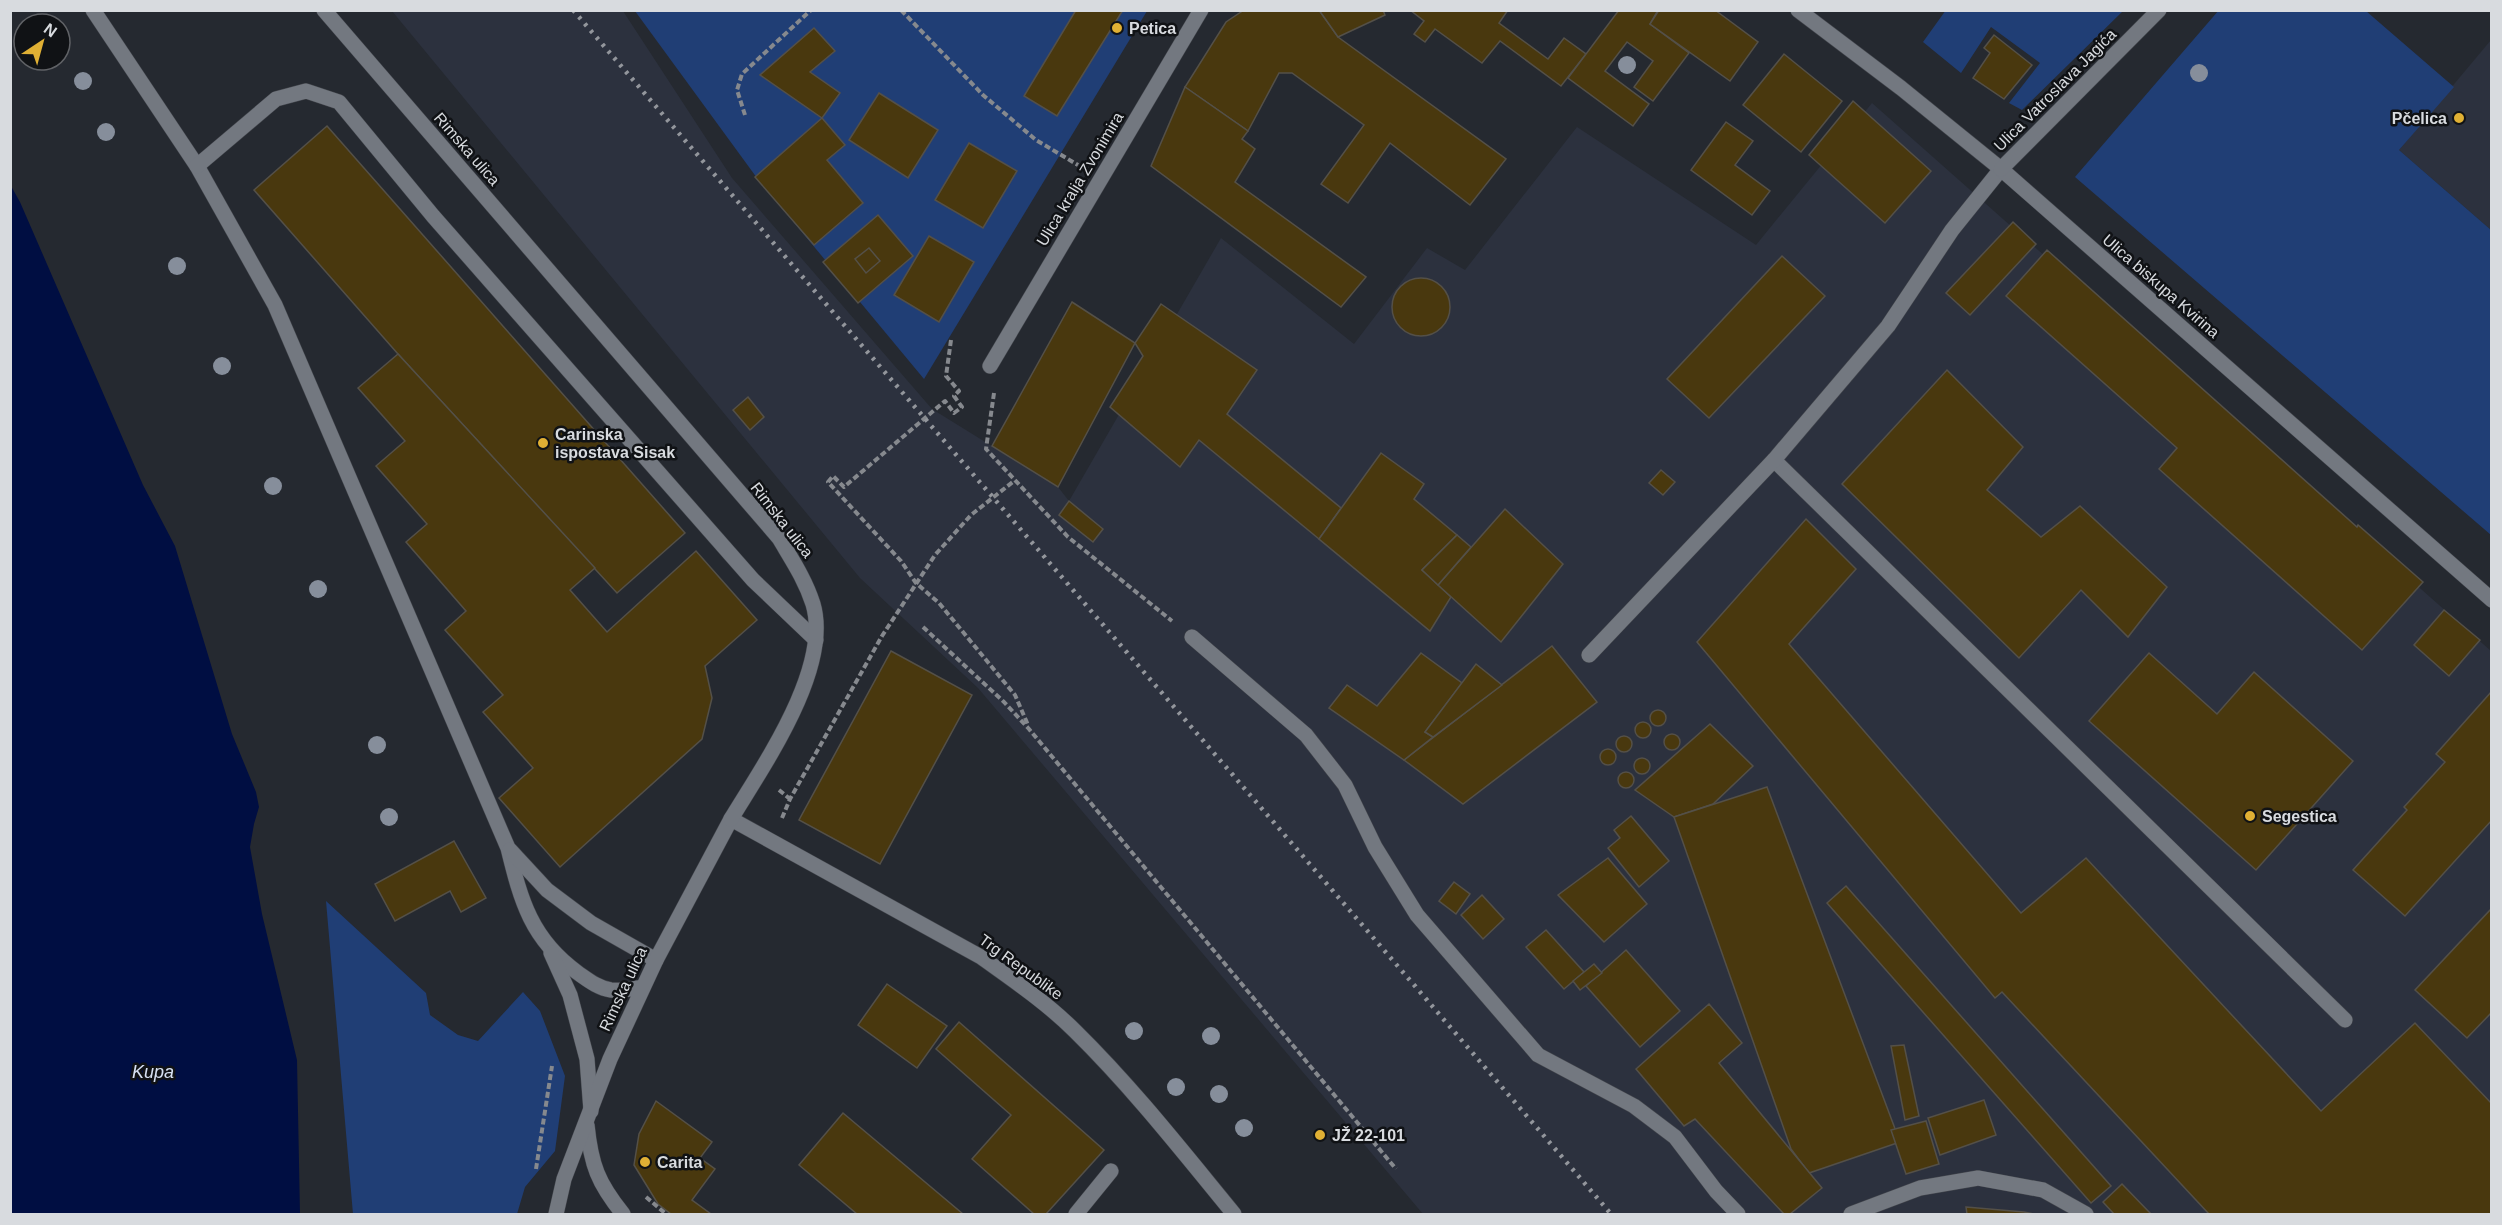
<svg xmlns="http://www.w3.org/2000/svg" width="2502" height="1225" font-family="Helvetica,sans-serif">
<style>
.built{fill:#2c313e}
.green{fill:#203e75}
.water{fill:#000e42}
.building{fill:#49380e;stroke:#545048;stroke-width:1.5}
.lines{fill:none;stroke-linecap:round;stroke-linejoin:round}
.service-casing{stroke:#43464c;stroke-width:16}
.minor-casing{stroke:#43464c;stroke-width:16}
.secondary-casing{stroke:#43464c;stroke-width:16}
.path{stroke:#86898e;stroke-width:4;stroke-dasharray:6 3;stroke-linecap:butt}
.service{stroke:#737880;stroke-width:15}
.minor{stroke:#737880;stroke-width:15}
.secondary{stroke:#737880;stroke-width:15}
.rail{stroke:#93969c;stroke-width:4.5;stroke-dasharray:3 6;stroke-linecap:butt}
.tree{fill:#868e9b}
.poi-dot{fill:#e0b034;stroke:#101215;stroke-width:2}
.labels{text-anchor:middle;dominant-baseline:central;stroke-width:5;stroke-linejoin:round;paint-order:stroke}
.poi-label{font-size:16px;font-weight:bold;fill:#d8dbdf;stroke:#101215;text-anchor:start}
.street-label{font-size:16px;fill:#d8dbdf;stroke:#101215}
.water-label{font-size:18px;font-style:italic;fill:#d7e1f3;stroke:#101215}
</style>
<rect width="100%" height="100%" fill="#252930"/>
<g class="built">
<polygon points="392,11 623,11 732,178 932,409 1058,487 1069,501 1221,238 1354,344 1427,248 1465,270 1577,127 1756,245 1872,103 2491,651 2491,1214 1423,1214 978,688 860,578"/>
<polygon points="2491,40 2491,230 2399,150"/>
</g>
<g class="green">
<polygon points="1946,10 2123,10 2123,11 2022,110 2009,103 2040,63 1991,27 1961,73 1923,42"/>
<polygon points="2219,10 2366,11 2454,87 2399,150 2491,230 2491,535 2075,177"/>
<polygon points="635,11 1147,11 924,379 757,178"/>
<polygon points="326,901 426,993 430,1015 458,1035 478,1041 523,992 540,1011 565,1076 555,1151 525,1187 517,1214 353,1214"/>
</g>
<polygon class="water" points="11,186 20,202 143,485 175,546 232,734 256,792 259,807 254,824 250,847 262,914 297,1060 300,1214 11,1214"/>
<g class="building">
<polygon points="1076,10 1123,10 1057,116 1024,96"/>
<polygon points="1244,10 1319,10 1338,37 1506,159 1470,205 1390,143 1348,203 1321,184 1364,125 1292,73 1279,73 1248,131 1185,87 1226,22"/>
<polygon points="1319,10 1383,10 1385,15 1338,37"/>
<polygon points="1410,10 1508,10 1499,23 1548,59 1564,38 1586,54 1561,86 1500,41 1482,63 1435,29 1425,42 1414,34 1424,21"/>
<polygon points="1619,10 1658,10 1650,24 1689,53 1653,101 1634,87 1653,61 1627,42 1605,71 1649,104 1633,126 1568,78"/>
<polygon points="1715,10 1758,42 1730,81 1650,24 1659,10"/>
<polygon points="814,28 835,51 810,72 840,93 822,118 760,75"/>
<polygon points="1994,35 2032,65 2004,99 1973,78 1990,53 1984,48"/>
<polygon points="1784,54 1842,101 1801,152 1743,105"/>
<polygon points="1185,87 1248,131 1242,139 1255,149 1235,182 1366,277 1341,307 1151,166"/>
<polygon points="879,93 938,130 908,178 849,140"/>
<polygon points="1853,101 1931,171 1885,223 1809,155"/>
<polygon points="822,118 845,145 827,160 863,203 814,245 755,177"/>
<polygon points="1726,122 1753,141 1735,165 1770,191 1752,215 1691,170"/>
<polygon points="327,126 685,533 617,593 398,354 254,190"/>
<polygon points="969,143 1017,171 983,228 935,200"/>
<polygon points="878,215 913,256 858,303 823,262"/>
<polygon points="2013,222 2036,244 1970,315 1946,293"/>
<polygon points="929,236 974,262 939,322 894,295"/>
<polygon points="869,248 880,261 866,273 855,259"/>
<polygon points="2047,250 2357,527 2358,525 2423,582 2362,650 2159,469 2177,448 2006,296"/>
<polygon points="1782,256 1825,296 1709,418 1667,379"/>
<circle cx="1421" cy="307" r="29"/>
<polygon points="1072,302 1135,343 1058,487 992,446"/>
<polygon points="1161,304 1257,370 1227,414 1341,508 1319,539 1199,440 1180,467 1110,407 1143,356 1135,343"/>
<polygon points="398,354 595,568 570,590 607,632 696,551 757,620 705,666 712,698 702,739 560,867 499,798 533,768 483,712 503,695 445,630 466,611 406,542 427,524 376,466 405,441 358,388"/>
<polygon points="1947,370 2023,447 1987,490 2041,537 2080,506 2167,587 2128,637 2081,590 2019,658 1842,484"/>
<polygon points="748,397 764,417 750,430 733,410"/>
<polygon points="1381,453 1424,484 1414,499 1457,535 1422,570 1451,597 1430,631 1319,539"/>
<polygon points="1661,470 1675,482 1663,495 1649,483"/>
<polygon points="1069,501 1103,529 1093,542 1059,515"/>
<polygon points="1505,509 1563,564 1501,642 1438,585"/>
<polygon points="1806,519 1856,569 1789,644 2021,913 2086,858 2321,1111 2415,1023 2492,1104 2492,1213 2490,1214 2209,1214 2002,992 1995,998 1697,642"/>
<polygon points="1457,535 1471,547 1438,585 1422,570"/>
<polygon points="2444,610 2480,640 2449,676 2414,645"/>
<polygon points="1552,646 1597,702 1463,804 1404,760"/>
<polygon points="891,651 972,695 880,864 799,820"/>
<polygon points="1421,653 1462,683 1425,732 1433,737 1404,760 1329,708 1347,685 1377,706"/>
<polygon points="2149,653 2217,714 2254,672 2353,761 2256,870 2089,721"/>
<polygon points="1476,664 1502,685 1433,737 1425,732"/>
<polygon points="2492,691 2492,820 2405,916 2353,870 2407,810 2404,807 2445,762 2436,754"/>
<circle cx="1658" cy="718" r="8"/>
<circle cx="1643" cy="730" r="8"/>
<polygon points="1710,724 1753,766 1713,804 1674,817 1635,790"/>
<circle cx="1672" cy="742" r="8"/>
<circle cx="1624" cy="744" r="8"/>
<circle cx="1608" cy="757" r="8"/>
<circle cx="1642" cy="766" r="8"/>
<circle cx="1626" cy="780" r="8"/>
<polygon points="1767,787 1900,1142 1809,1173 1791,1149 1674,817"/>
<polygon points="1631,816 1669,861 1639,887 1608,848 1620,838 1614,830"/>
<polygon points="454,841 486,898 461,912 450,891 395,921 375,884"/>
<polygon points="1608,858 1647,904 1604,942 1558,895"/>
<polygon points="1454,882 1470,894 1456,914 1439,901"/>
<polygon points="1846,886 2111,1186 2091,1203 1827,903"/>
<polygon points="1482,895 1504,919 1483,939 1461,915"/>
<polygon points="2492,908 2492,1012 2467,1038 2415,990"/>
<polygon points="1546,930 1584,972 1564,989 1526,947"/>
<polygon points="1626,950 1680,1011 1640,1047 1586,986"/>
<polygon points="1594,964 1602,973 1580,990 1573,981"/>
<polygon points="887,984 947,1026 917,1068 858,1025"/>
<polygon points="1709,1004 1742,1043 1719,1063 1822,1188 1790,1214 1784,1214 1695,1119 1684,1126 1636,1069"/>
<polygon points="959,1022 1104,1150 1046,1214 1034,1214 972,1159 1011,1115 936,1049"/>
<polygon points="1904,1045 1919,1116 1905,1120 1891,1046"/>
<polygon points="1984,1100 1996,1135 1940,1155 1928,1118"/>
<polygon points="656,1101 712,1142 700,1158 715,1169 692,1200 711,1214 671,1214 658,1204 634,1165 639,1134"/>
<polygon points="843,1113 963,1214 857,1214 799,1165"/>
<polygon points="1926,1121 1939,1164 1906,1174 1891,1130"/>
<polygon points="2122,1184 2151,1214 2114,1214 2103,1202"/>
<polygon points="1966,1207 2024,1212 2034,1214 1967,1214"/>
</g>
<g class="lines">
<g class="service-casing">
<g id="service">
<path d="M93,10L197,166L275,305L508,848C521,901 531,939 578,973C588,980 598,988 611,990C621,991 633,989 643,987"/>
<polyline points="197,166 276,99 306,91 339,102 433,216 753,580 816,640"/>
<polyline points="1774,460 2345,1020"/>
<polyline points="1192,637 1306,735 1345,785 1375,847 1417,915 1538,1055 1634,1106 1675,1137 1716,1191 1738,1214"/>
<polyline points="1589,655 1774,460 1888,326 1952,230 2001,169"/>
<polyline points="510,850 547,890 591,923 656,960"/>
<polyline points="551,953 570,995 587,1059 591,1111"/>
<polyline points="1076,1214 1111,1171"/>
<polyline points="1851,1214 1920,1188 1978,1178 2043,1190 2086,1214"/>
</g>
</g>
<g class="minor-casing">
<g id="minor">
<polyline points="1798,10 1901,88 2001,169 2492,600"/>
<polyline points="2001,169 2159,10"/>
<polyline points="990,366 1201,10"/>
<path d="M587,1125C591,1165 598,1183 623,1214"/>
<path d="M556,1214L564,1179L610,1059L656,960L731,819L981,957C1013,980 1047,1003 1075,1031C1133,1088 1183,1152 1234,1214"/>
</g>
</g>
<g class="secondary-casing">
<path id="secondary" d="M324,10L779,538C792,560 805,579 813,604C832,668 763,766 731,819"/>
</g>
<g class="path">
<polyline points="901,10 983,95 1036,140 1078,165"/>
<polyline points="745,115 737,90 742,74 811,10"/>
<polyline points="951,340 946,376 959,391 954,396 962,407 954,413 945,401 844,487 833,476 828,482 901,561 916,583 939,603 1015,695 1028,725"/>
<polyline points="994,393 986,449 1068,537 1172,621"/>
<polyline points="923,627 1004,702 1029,729 1396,1169"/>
<polyline points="779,790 790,799"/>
<polyline points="782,818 790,799 882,636 935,555 971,515 1014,481"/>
<polyline points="536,1169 552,1066"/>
<polyline points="646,1197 666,1214"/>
</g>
<use href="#service" class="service"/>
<use href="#minor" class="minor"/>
<use href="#secondary" class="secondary"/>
<path class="rail" d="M573,10C918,412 1266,812 1611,1214"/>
</g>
<g class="tree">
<circle cx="1627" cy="65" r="9"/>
<circle cx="2199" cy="73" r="9"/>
<circle cx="83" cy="81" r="9"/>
<circle cx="106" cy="132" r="9"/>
<circle cx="177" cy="266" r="9"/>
<circle cx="222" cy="366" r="9"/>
<circle cx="273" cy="486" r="9"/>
<circle cx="318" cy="589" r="9"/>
<circle cx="377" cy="745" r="9"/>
<circle cx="389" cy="817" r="9"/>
<circle cx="1134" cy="1031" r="9"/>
<circle cx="1211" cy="1036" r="9"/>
<circle cx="1176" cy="1087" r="9"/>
<circle cx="1219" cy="1094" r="9"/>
<circle cx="1244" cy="1128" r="9"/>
</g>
<g class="poi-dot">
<circle cx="1117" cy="28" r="6"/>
<circle cx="2459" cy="118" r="6"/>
<circle cx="543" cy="443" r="6"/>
<circle cx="2250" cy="816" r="6"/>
<circle cx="1320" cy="1135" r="6"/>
<circle cx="645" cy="1162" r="6"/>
</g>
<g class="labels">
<g class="poi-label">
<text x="1129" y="28">Petica</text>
<text x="2447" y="118" text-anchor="end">Pčelica</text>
<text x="555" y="434">Carinska<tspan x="555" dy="18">ispostava Sisak</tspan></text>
<text x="2262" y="816">Segestica</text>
<text x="1332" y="1135">JŽ 22-101</text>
<text x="657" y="1162">Carita</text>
</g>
<g class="street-label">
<text transform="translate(2055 90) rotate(-45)">Ulica Vatroslava Jagića</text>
<text transform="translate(467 149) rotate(49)">Rimska ulica</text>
<text transform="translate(1080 179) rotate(-59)">Ulica kralja Zvonimira</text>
<text transform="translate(2161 286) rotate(41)">Ulica biskupa Kvirina</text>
<text transform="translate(782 520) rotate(52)">Rimska ulica</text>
<text transform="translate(1021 967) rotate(36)">Trg Republike</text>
<text transform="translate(623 989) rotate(-65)">Rimska ulica</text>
</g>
<g class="water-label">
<text x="153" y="1072">Kupa</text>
</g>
</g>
<rect width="2502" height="1225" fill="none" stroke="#d8dbdf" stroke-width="24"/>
<g transform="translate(42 42) rotate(36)"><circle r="28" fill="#101215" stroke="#606266" stroke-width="1.5"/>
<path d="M0-4.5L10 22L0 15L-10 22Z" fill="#e0b034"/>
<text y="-9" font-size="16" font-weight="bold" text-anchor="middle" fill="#d8dbdf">N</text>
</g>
</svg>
